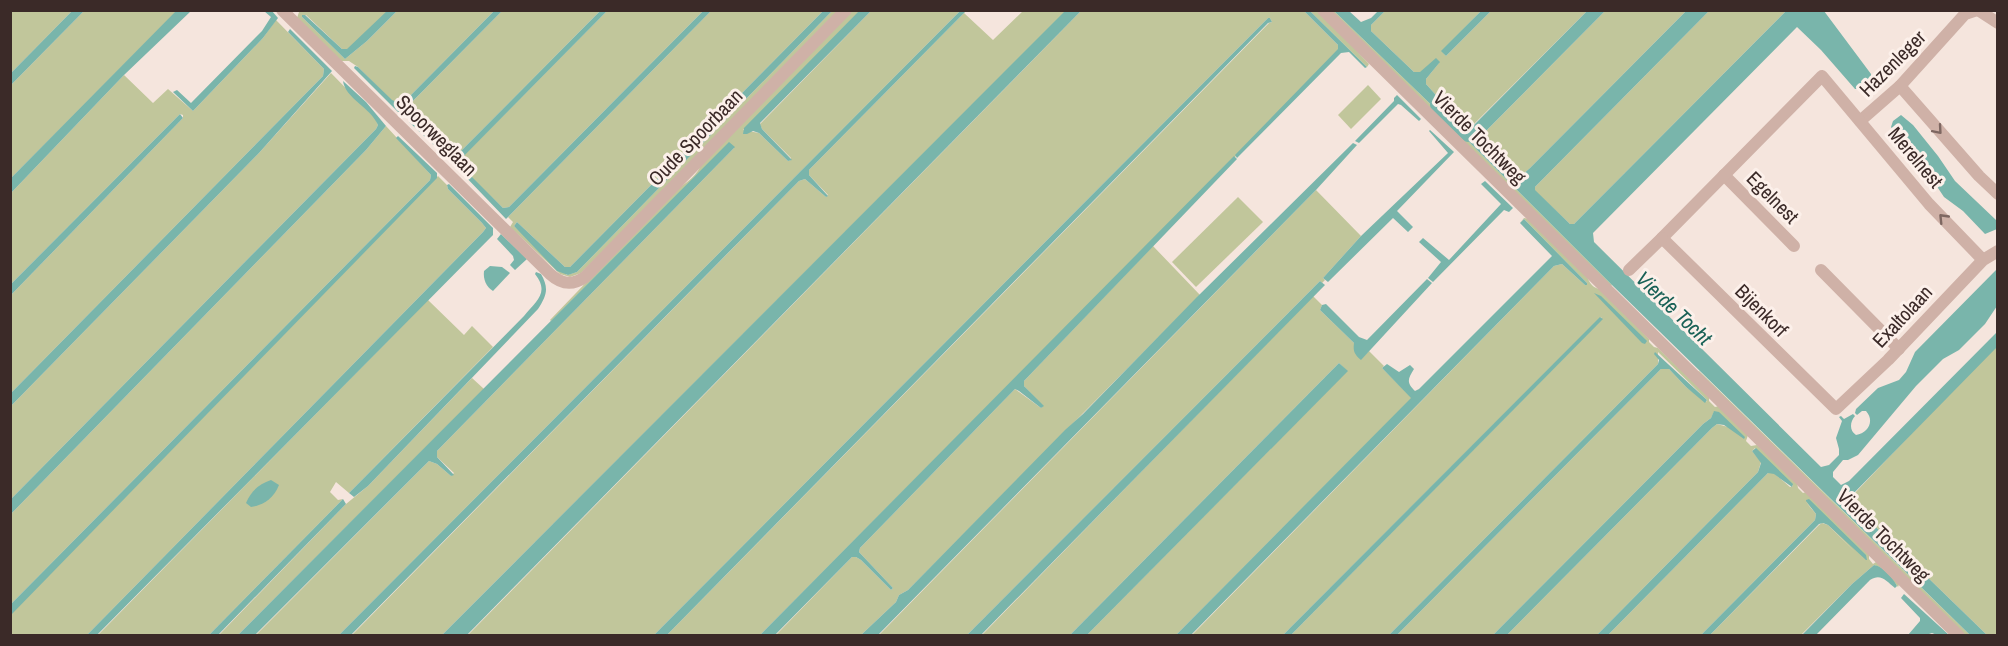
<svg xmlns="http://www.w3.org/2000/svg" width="2008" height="646" font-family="'Archivo Narrow',sans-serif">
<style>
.green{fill:#c1c69b}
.water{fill:#79b5ab}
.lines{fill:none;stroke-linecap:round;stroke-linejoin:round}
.canal{stroke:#79b5ab;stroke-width:14}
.street{stroke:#cfb1a7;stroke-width:12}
.oneway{stroke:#7e6761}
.labels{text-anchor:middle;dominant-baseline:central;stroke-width:6;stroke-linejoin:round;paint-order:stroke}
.street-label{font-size:20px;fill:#3b2a28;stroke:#fcf0ea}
.water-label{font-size:21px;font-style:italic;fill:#196156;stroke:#fcf0ea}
</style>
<rect width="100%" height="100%" fill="#f5e5dd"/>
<g class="green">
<polygon points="11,11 72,11 11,73"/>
<polygon points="84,11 177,11 11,178 11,85"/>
<polygon points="297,11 388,11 347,50 342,49 306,15 302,17 345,59 367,41 397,11 494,11 406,100 399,103 392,101 358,67 349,61 340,61 297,18 299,12"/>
<polygon points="502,11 600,11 456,156 450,156 402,112"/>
<polygon points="607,11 703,11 509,207 503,208 456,163"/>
<polygon points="711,11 823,11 570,267 565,267 517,222 514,226 567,275 577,272 832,11 842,11 581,273 570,277 560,274 510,227 513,222 508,217"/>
<path d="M850,11H860L743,130L759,133L788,161L791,160V158L762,129L760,124L871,11H960L339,635L255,636L429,461L437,464L451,476L454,473L437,457V451L734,148L729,143L551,321L550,320L675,190C687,183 698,175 702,162Z"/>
<polygon points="1023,11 1066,11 442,635 351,636 799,181 805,179 826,197 828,195 809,175 809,170 964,13 993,40"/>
<polygon points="1081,11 1304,11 1338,45 1338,50 1235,157 760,635 667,635 1269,23 1272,22 1270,18 1268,18 654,635 467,636"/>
<polygon points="1310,11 1319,11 1369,64 1367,67"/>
<polygon points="1327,11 1334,11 1448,121 1447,123 1450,126 1452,125 1612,285 1609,288"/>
<polygon points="1385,11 1481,11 1442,51 1446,56 1491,11 1587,11 1473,125 1469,126 1453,114 1426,84 1426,79 1439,63 1436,59 1420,73 1414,72 1371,31 1371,25"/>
<polygon points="1605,11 1686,11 1530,168 1523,174 1519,173 1484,142 1483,134"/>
<polygon points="1709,11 1786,11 1574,224 1570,224 1534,190 1535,187"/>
<polygon points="276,20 324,69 323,76 11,393 11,295 183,118 183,115 180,114 11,284 11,193 124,75 153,103 168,89 193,111 263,38"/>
<polygon points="331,73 375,118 378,125 376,129 11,499 11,406 259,153"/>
<polygon points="1368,85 1381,99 1351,129 1338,115"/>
<polygon points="386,126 431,175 430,180 11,604 11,514 366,150"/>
<polygon points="438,176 447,185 448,189 482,223 486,228 483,232 87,635 11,635 10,615"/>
<polygon points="1316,190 1361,236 1323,278 1325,280 1322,283 1320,281 967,635 878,636"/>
<polygon points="1238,197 1263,222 1196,287 1172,262"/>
<path d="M1524,218L1530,219L1586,274C1590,284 1592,288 1603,290L1649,339V342L1654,347L1658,348L1709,397V401L1715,407L1719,406L1748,435L1746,441L1751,446L1757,445L1797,482L1798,488L1803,493L1806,492L1869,551V559L1873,564L1876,562L1900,582L1898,587L1884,569L1874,565L1852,584L1801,635H1710L1819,525L1822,523L1828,525L1855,552L1806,502L1816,514L1815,520L1701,635H1608L1768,473H1774L1790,487L1793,486L1755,448L1752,451L1761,462L1758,472L1597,635H1507L1712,428L1717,424L1728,427L1714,412L1711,418L1703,424L1493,635H1397L1661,369H1669L1686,387L1706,402L1707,400L1658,352V364L1389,635H1291L1602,319L1601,317L1283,635L1191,636L1554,266L1562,264L1585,285H1587V283L1524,219L1520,223Z"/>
<polygon points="1153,246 1200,295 908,590 899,595 896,602 861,635 775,636 852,557 856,557 861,560 891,590 893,588 859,552 860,548 1015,389 1041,408 1043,406 1024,386 1024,381"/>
<polygon points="1313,296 1322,305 1320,310 1354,343 1361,359 1369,351 1384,366 1382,368 1412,398 1176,635 1087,635 1347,371 1339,363 1070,635 981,636"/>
<polygon points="428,300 464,335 472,326 493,347 349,493 336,482 330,492 338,500 343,499 209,635 97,636"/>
<polygon points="1997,344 1997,635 1987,635 1851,503 1851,497"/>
<polygon points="1699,371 1970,635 1963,635 1696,373"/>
<polygon points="472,378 484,389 238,635 218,636 346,504 368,486"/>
</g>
<g class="water">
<polygon points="177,10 191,11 124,75 11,193 11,178"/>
<polygon points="388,10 397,11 367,41 345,59 302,17 302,15 305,15 342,49 347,49"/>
<polygon points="860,10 871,11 760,123 762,129 792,160 788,161 759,133 753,131 747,134 743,134 744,128"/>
<polygon points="1066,10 1081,11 467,635 442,635"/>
<polygon points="72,11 84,11 11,85 11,73"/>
<polygon points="264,11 272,11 278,18 263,38 193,111 173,92 177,90 191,103 262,31 271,17"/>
<polygon points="494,11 502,11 402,112 398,112 354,68 355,66 358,67 392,100 399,103 406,100"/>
<polygon points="600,11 607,11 455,165 409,122 409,120 412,120 450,156 456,156"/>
<polygon points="703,11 711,11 506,219 462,173 465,170 503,208 509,207"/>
<polygon points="823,11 832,11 577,272 568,275 557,271 514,226 517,222 565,267 570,267"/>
<polygon points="960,11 966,11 809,170 809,175 828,196 826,197 805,179 799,181 351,635 339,635"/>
<polygon points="1304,11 1310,11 1367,67 1365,68 1349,52 1341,53 1237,158 1235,155 1338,49 1338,45"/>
<polygon points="1334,11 1349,11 1361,22 1371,18 1378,11 1385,11 1371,25 1371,31 1414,72 1420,72 1436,58 1440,62 1426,79 1426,84 1453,114 1447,120"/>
<polygon points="1481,11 1491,11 1446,56 1441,51"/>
<path d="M1587,11H1605L1483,134L1484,142L1519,173L1523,174L1530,168L1686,11H1709L1535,187V190L1570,224H1574L1786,11H1824L1871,74V78L1860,89H1855L1821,50L1797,27L1593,233L1594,242L1821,467L1829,465L1839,455V449L1836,438L1842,421L1839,417L1841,416L1844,419L1853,414L1855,416C1850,422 1849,430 1856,435C1868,433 1875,421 1866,411H1862L1857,415L1855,413L1856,409L1878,388L1899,380L1906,372L1915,352L1997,269V306L1985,324L1959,350L1943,359L1916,386L1858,455L1848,460H1843L1833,472V477L1841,485L1849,481L1997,332V347L1851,496V503L1987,635H1970L1612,285L1452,125L1459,119L1469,126L1474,125Z"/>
<polygon points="1268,18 1270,18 1272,22 1268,23 667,635 654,635"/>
<polygon points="290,29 332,71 259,153 11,406 11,393 323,76 324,69 288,32"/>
<path d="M343,81L366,102L386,126L366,150L11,514V499L376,129L378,125C371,108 345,98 343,81Z"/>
<polygon points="1397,95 1421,119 1419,121 1401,105 1398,104 1359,143 1355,141 1394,101 1394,98"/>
<polygon points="180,114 183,118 11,295 11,284"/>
<polygon points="1901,115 1913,125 1938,156 1955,181 1996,220 1997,229 1985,234 1963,211 1944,197 1934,182 1897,137 1891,127 1893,121"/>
<polygon points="1430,130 1454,152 1397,211 1413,227 1408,232 1393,218 1328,282 1323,278 1361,236 1448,153 1429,131"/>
<polygon points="398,136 437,173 437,178 11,615 11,604 430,180 431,175 396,138"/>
<polygon points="729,142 735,147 437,451 437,457 454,475 451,476 437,464 429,461 255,635 238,635"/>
<polygon points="1353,143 1357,145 1316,190 878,635 861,635 896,602 899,595 908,590 1065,430 1083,414 1196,298"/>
<polygon points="1234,156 1237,159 1024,381 1024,386 1044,406 1041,408 1019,391 1015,389 860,548 859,552 893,588 891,590 861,560 856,557 852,557 775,635 760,635"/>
<polygon points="1485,181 1513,208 1509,212 1504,210 1433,282 1428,278 1441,262 1419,242 1423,238 1449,260 1501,204 1481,184"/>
<polygon points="449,184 493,228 493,235 97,635 87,635 483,232 486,228 482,223 448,189 447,185"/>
<path d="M1524,219L1587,283V285H1585L1562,264L1554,266L1191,635H1176L1411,398L1382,368L1387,364L1399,372L1410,365L1414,369C1408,379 1406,382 1415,391L1419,389L1552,256L1520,223Z"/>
<polygon points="501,234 527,259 515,270 510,265 514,260 513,256 497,239"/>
<path d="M490,266L502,267L510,273L493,291C486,287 483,279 484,271Z"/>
<path d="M536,272L541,274C549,288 547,295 538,309L368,486L354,497L349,493L524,316C536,301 550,293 535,274Z"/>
<path d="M1427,279L1432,283L1361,360C1354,354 1353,351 1354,343L1320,310L1322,305L1326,304L1359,337L1367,340Z"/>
<polygon points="1320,281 1325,285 981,635 967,635"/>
<polygon points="1594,293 1601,296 1647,341 1645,344 1642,343"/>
<polygon points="1600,317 1603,319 1291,635 1283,635"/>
<polygon points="1655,352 1707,400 1705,403 1686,387 1669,369 1661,369 1397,635 1389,635 1658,364 1659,360 1654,354"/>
<polygon points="1339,363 1348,371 1087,635 1070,635"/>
<polygon points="1714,411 1719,412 1745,437 1744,439 1724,425 1717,424 1712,428 1507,635 1493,635 1703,424 1711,418"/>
<polygon points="1756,448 1793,484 1792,487 1774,474 1768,473 1608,635 1597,635 1758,472 1761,463 1752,451"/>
<path d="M271,480L279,485C274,498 264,505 251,507L246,503C251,491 259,484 271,480Z"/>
<polygon points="343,499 346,504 218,635 209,635"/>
<polygon points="1809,499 1866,555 1867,560 1866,560 1828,525 1823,523 1819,524 1710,635 1701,635 1815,520 1816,514 1806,501 1806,500"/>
<path d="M1874,565C1884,567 1892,577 1897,586L1895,588C1886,581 1881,573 1870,580L1816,635L1801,636L1852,584Z"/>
<polygon points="1904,594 1949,635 1937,635 1932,633 1926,635 1908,635 1920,621 1920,618 1901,598"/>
</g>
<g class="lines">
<polyline class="canal" points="1437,105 1468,135"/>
<g class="street">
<path d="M282,10L550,274C561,284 572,286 585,277L846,10"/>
<polyline points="1323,10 1959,636"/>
<polyline points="1978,10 1998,23"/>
<polyline points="1900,86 1979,176 1998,194"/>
<polyline points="1860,121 1900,86 1965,14 1977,10"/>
<polyline points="1724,175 1794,246"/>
<polyline points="1983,260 1929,204 1822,76 1662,238 1836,409 1888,360 1983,260 1998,251"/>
<polyline points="1629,270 1662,238"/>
<polyline points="1821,270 1899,349"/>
</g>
</g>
<defs><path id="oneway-chevron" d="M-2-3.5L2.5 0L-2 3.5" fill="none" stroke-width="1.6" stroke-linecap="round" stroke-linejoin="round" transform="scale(1.5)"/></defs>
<g class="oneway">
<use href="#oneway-chevron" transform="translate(1938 130) rotate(49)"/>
<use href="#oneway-chevron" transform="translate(1943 218) rotate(-134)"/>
</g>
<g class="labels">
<g class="street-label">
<text transform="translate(1892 63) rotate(-45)">Hazenleger</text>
<text transform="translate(437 135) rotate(45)">Spoorweglaan</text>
<text transform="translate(695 137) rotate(-46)">Oude Spoorbaan</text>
<text transform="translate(1480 137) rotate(45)">Vierde Tochtweg</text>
<text transform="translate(1916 157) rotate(50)">Merelnest</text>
<text transform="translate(1773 197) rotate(45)">Egelnest</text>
<text transform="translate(1762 310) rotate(45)">Bijenkorf</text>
<text transform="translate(1902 316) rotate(-47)">Exaltolaan</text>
<text transform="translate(1884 535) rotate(45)">Vierde Tochtweg</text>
</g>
<g class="water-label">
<text transform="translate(1674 308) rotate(44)">Vierde Tocht</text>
</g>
</g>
<rect width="2008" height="646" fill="none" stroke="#3b2a28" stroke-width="24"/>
</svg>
